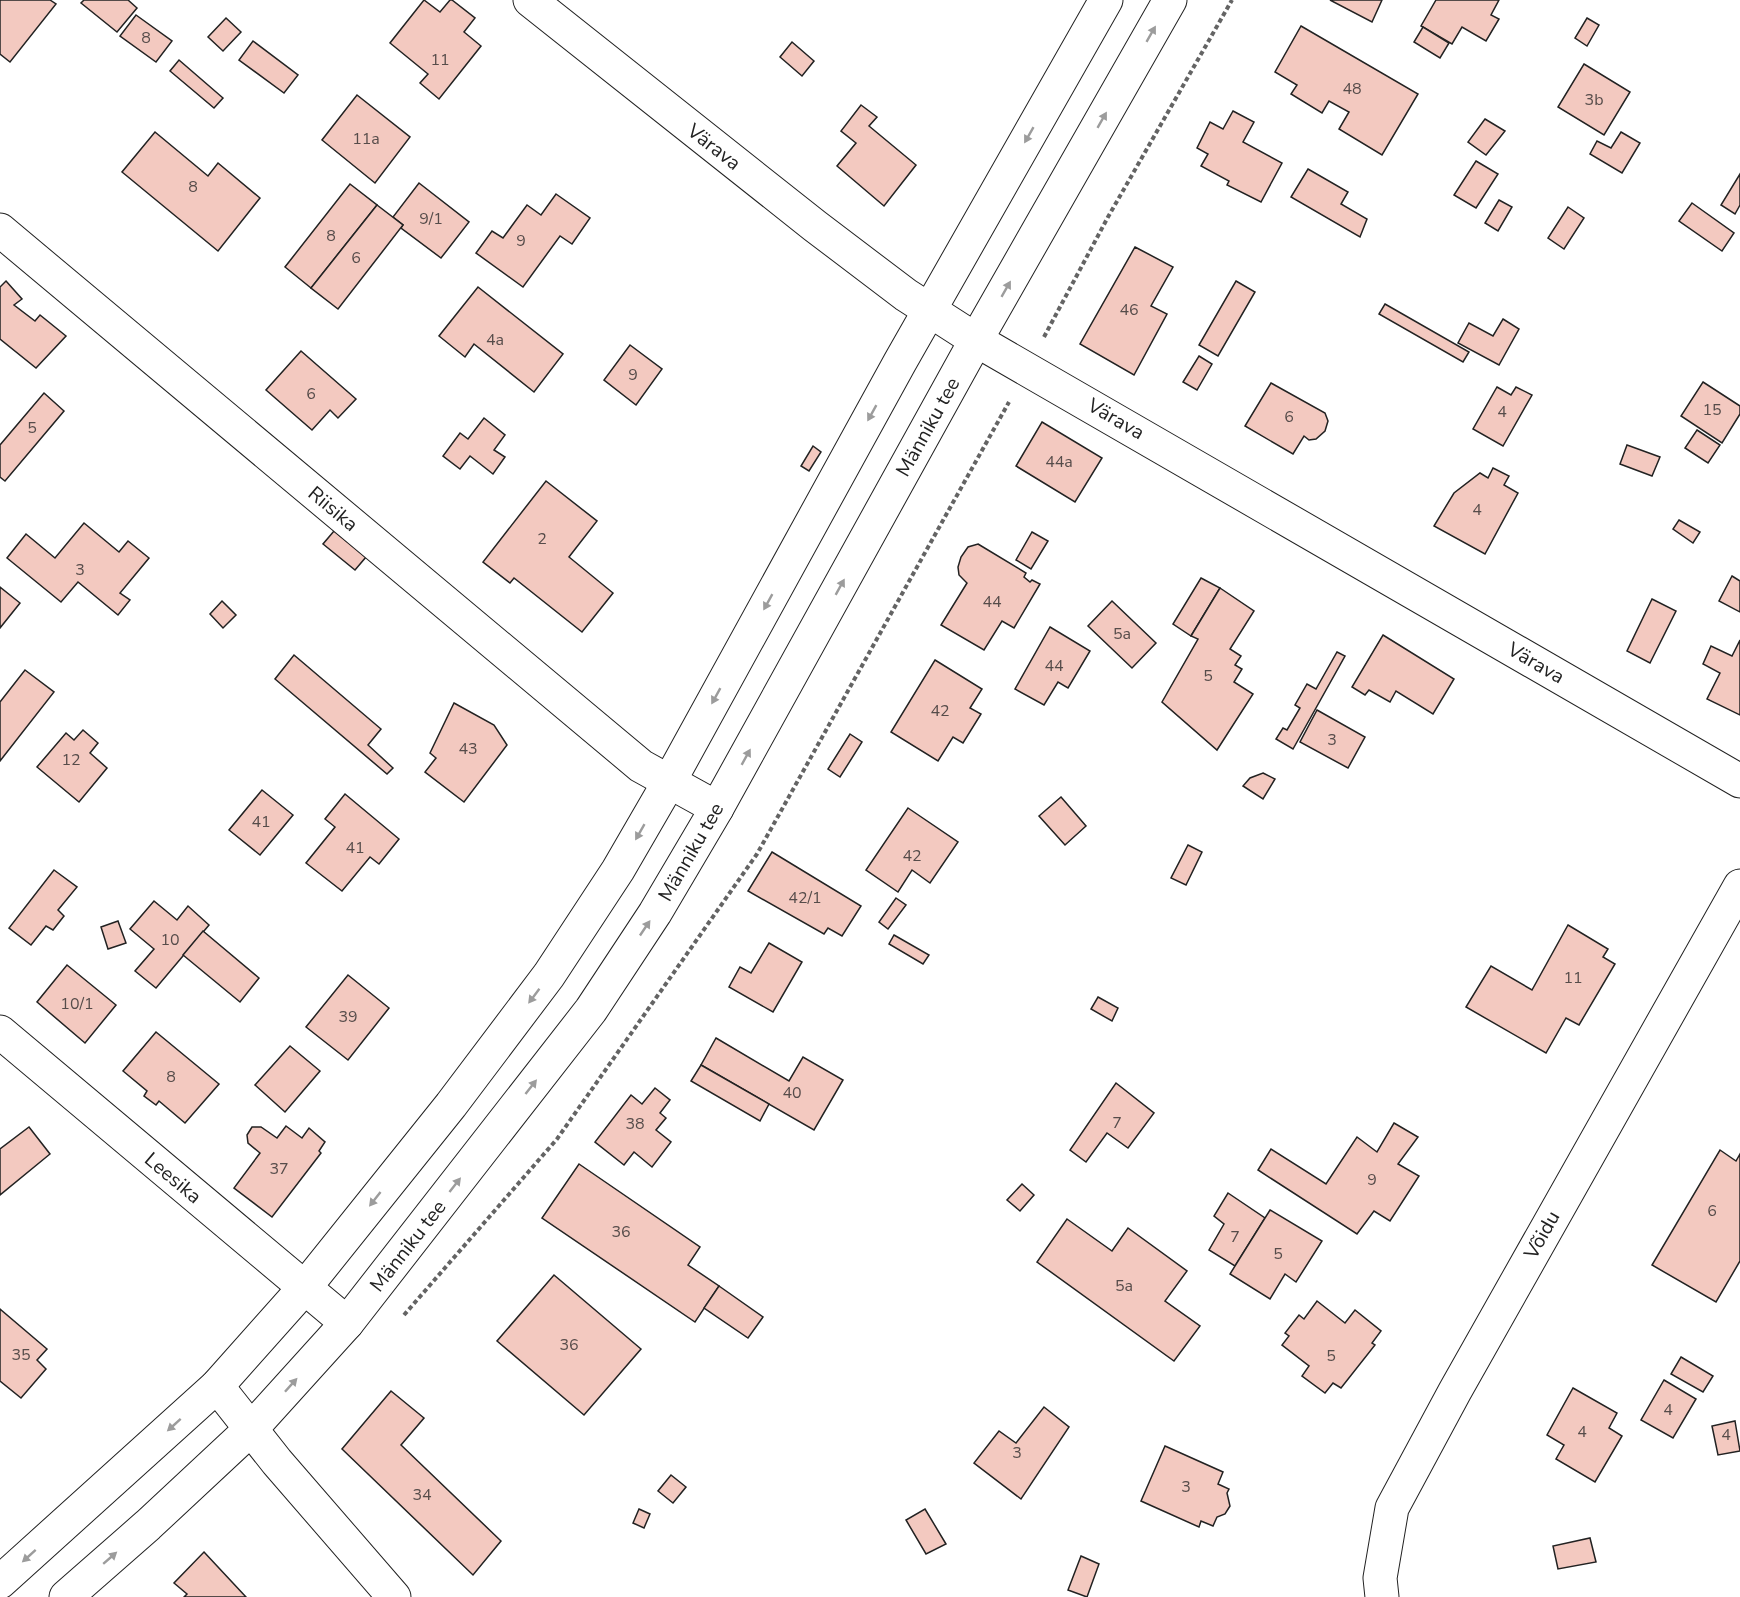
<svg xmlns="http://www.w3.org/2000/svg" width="1740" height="1597" font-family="'Nunito Sans',sans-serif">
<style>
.building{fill:#f3c9c0;stroke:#222;stroke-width:1.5}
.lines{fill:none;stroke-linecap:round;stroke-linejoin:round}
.minor-casing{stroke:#222;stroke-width:35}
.path{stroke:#646464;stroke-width:4;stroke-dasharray:4.5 3;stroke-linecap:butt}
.minor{stroke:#fff;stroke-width:33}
.oneway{fill:#9c9c9c}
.labels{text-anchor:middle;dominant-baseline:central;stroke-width:4.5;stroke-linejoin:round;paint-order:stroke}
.number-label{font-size:16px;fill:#564c4a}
.street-label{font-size:20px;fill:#222;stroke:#fff}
</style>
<rect width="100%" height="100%" fill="#fff"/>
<g class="building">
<polygon points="0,0 50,0 56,4 10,62 0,54"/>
<polygon points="84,0 128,0 137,8 117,32 81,3"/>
<polygon points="424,0 440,12 450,0 452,0 475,18 464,32 481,46 439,99 420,83 428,74 390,43"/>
<polygon points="1330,0 1382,0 1372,22"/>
<polygon points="1436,0 1499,0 1491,15 1499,19 1486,41 1462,27 1452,44 1421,26"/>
<polygon points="136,15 172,41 156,62 120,36"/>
<polygon points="226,18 241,32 223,51 208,37"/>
<polygon points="1587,18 1599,25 1587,46 1575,38"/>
<polygon points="1301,26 1418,94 1382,155 1339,129 1349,112 1329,101 1322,113 1291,94 1297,85 1275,72"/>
<polygon points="1423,27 1449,43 1440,58 1414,42"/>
<polygon points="253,41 298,75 284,93 239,60"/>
<polygon points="792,42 814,61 802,76 780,57"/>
<polygon points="179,60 223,98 214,108 170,71"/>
<polygon points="1584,64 1630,92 1604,135 1558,107"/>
<polygon points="357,95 410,137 375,183 322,140"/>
<polygon points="861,105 877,117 869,126 916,165 884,206 837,166 856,143 841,131"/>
<polygon points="1233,111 1254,122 1243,142 1282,163 1261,202 1227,185 1229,181 1201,166 1208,154 1197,148 1210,122 1223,129"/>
<polygon points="1485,119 1505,131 1486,155 1468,142"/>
<polygon points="155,132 208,176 218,163 260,198 218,251 122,172"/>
<polygon points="1621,132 1640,143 1622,173 1590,154 1597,141 1611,148"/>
<polygon points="1476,161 1498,174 1476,208 1454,195"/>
<polygon points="1308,169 1348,192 1341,204 1367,219 1360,237 1291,197"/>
<polygon points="1740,174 1740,205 1735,214 1721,205"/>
<polygon points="419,183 469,222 441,258 401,228 403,225 393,217"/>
<polygon points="350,184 377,205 311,288 285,267"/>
<polygon points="556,194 590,218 572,244 560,236 523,287 476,253 492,231 503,238 527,205 541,215"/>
<polygon points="1499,200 1512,207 1498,231 1485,223"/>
<polygon points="1692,203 1734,233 1722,251 1679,221"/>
<polygon points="377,205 403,225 338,309 311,288"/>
<polygon points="1568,207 1584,218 1564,249 1548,238"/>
<polygon points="1135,247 1173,267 1151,306 1167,314 1134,375 1080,344"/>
<polygon points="6,281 22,299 14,305 35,321 40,315 66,336 36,368 0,339 0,287"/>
<polygon points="1236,281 1255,292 1218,356 1199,345"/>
<polygon points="478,287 563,354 534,392 474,344 465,357 439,336"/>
<polygon points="1385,304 1469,352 1463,362 1379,314"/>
<polygon points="1503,319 1519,329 1499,365 1458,343 1469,323 1493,336"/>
<polygon points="630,345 662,369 636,405 604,380"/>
<polygon points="301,351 356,399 338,418 330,410 312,430 266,390"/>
<polygon points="1199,356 1212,364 1197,390 1183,382"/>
<polygon points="1703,382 1740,406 1740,414 1722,443 1681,416"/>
<polygon points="1271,383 1325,413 1328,421 1325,431 1316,439 1309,440 1304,436 1293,454 1245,426"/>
<polygon points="1497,387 1511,395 1516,387 1532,395 1503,446 1473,429"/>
<polygon points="44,393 64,411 5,481 0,477 0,445"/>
<polygon points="484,418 505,435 494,450 505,457 493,474 470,456 460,469 443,456 460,433 468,439"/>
<polygon points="1042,422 1102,458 1075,502 1016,466"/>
<polygon points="1697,430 1720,445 1708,463 1685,448"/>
<polygon points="1627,445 1660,457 1652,476 1620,464"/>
<polygon points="813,446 821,452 809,471 801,466"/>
<polygon points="1493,468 1509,476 1504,485 1518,493 1485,554 1434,526 1454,493 1480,473 1488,478"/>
<polygon points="546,481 597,521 569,557 613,593 582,632 514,578 510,583 483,562"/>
<polygon points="1679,520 1700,532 1693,543 1673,529"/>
<polygon points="84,523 119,552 128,541 149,558 120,593 130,600 118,615 78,582 61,602 7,558 26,534 55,558"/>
<polygon points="334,531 366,557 355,570 323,544"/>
<polygon points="1032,532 1048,541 1031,569 1016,560"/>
<polygon points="978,544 1026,573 1024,577 1030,582 1032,580 1040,584 1014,628 1002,621 984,650 941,625 967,583 959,575 958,567 961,557 968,547"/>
<polygon points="1732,576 1740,581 1740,612 1719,601"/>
<polygon points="1201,578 1220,588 1191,636 1173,624"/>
<polygon points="0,587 20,603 0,628"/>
<polygon points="1220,588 1254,611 1230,649 1241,656 1235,665 1242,669 1234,682 1253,694 1217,750 1162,702 1198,639 1191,636"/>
<polygon points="1652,599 1676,611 1650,663 1627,651"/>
<polygon points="222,601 236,615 223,628 210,614"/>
<polygon points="1112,601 1156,643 1132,668 1088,626"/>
<polygon points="1050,627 1090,651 1068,688 1058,682 1044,705 1015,689"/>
<polygon points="1383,635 1454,679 1433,714 1396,691 1390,702 1369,690 1365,695 1352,687"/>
<polygon points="1740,640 1740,715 1707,699 1720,673 1703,664 1711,646 1732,656"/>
<polygon points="1337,652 1345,656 1293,749 1276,739 1283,728 1287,730 1300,708 1295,705 1307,684 1316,689"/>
<polygon points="294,655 381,729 368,745 393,768 387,774 275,679"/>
<polygon points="935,660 982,689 970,708 981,714 963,743 953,737 938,761 891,732"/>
<polygon points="25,670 54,692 0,761 0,702"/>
<polygon points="454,703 494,725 507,745 464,802 425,772 436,758 430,753"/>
<polygon points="1317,710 1365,737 1348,768 1300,742"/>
<polygon points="83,730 98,743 90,753 107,768 79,802 37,767 66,733 74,740"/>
<polygon points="850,734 862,742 840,777 828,769"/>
<polygon points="1263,773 1275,779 1263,799 1243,786 1250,778"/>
<polygon points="262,790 293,815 260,855 229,830"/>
<polygon points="345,794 399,839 379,864 370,857 342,891 306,863 335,827 325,819"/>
<polygon points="1061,797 1086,826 1065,845 1039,816"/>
<polygon points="908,808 958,842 930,883 912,870 898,892 866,870"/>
<polygon points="1188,845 1202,852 1186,885 1171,878"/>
<polygon points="772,852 861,906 842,936 828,928 824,934 748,891"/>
<polygon points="54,870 77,887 58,910 64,916 53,930 46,926 31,945 9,928"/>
<polygon points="896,898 906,905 888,929 879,922"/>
<polygon points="154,901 177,920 188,906 209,925 156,988 135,971 154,949 130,929"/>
<polygon points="118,921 126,943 108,949 101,927"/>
<polygon points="1568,925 1608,949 1603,957 1615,964 1579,1025 1566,1018 1546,1053 1466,1007 1491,966 1532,990"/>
<polygon points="203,931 259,978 240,1002 183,955"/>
<polygon points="894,935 929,955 923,964 889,944"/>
<polygon points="769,943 802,962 773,1012 729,987 740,967 751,973"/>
<polygon points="67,965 116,1005 85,1043 37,1002"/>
<polygon points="348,975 389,1008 348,1060 306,1027"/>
<polygon points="1098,997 1118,1008 1112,1021 1091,1009"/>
<polygon points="156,1032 219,1084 185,1123 159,1101 156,1105 144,1096 147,1091 123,1071"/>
<polygon points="716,1038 789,1081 803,1057 843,1080 814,1130 701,1065"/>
<polygon points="290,1046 320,1071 285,1112 255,1085"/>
<polygon points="701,1065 769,1104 760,1121 691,1081"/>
<polygon points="1116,1083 1154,1113 1128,1148 1107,1133 1086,1162 1070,1150"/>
<polygon points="655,1088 670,1100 660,1113 666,1118 656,1130 671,1142 652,1167 634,1152 624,1165 595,1142 631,1095 642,1104"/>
<polygon points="1394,1123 1418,1137 1398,1164 1419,1176 1390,1221 1374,1211 1357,1234 1258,1170 1271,1149 1326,1184 1357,1137 1377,1152"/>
<polygon points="286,1126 302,1138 309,1128 325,1142 319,1151 321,1153 272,1217 234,1188 260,1153 248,1143 247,1135 252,1127 261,1127 277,1138"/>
<polygon points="29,1127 50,1154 0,1195 0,1149"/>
<polygon points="1720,1150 1736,1161 1740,1154 1740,1261 1716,1302 1652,1265"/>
<polygon points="579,1164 700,1247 688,1265 719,1286 695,1322 542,1218"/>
<polygon points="1022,1184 1034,1195 1020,1211 1007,1200"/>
<polygon points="1228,1193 1265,1218 1235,1266 1209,1250 1224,1224 1214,1216"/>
<polygon points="1270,1210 1322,1241 1296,1282 1285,1274 1270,1299 1230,1274"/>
<polygon points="1067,1219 1112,1251 1128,1228 1187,1271 1165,1301 1200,1326 1174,1361 1037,1262"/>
<polygon points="554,1275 641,1349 584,1415 497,1341"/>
<polygon points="719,1286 763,1317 748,1338 704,1308"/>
<polygon points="1317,1301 1345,1323 1355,1310 1381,1331 1372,1343 1375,1345 1341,1388 1333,1383 1325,1393 1302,1376 1309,1366 1282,1345 1289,1336 1285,1333 1299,1315 1304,1319"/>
<polygon points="0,1309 47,1349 37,1360 46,1369 21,1398 0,1381"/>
<polygon points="1681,1357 1713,1376 1703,1392 1671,1374"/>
<polygon points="1664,1380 1696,1399 1673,1438 1641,1420"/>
<polygon points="1573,1388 1617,1413 1609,1428 1622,1436 1595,1482 1556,1459 1564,1445 1547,1435"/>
<polygon points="391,1391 424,1418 401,1445 501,1541 473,1575 342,1449"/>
<polygon points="1044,1407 1069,1427 1021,1499 974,1463 999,1431 1016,1443"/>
<polygon points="1735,1421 1740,1451 1718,1455 1712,1426"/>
<polygon points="1165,1446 1223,1472 1218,1484 1229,1489 1227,1493 1230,1506 1225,1514 1217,1517 1213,1526 1201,1521 1199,1527 1141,1501"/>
<polygon points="671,1475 686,1487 673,1503 658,1491"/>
<polygon points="639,1509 650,1514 644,1528 633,1523"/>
<polygon points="925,1509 946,1544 926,1554 906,1520"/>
<polygon points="1590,1538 1596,1562 1558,1569 1553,1546"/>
<polygon points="204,1552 246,1597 184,1597 187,1594 174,1583"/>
<polygon points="1081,1556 1099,1564 1087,1597 1068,1590"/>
</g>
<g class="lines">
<g class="minor-casing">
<g id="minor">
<polyline points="530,0 815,226 906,295 976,340 1740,781"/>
<polyline points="0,230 641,766 717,808"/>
<polyline points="0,1032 347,1323"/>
<polyline points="217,1386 277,1462 394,1597"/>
<polyline points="0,1582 217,1386 306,1286 451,1105 549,975 618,870 669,782 900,362 1106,0"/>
<polyline points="66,1597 148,1525 252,1428 347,1323 591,1010 655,913 717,808 976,340 1170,0"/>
<polyline points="1382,1597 1380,1578 1392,1508 1455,1391 1740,886"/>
</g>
</g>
<g class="path">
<polyline points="1044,337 1108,217 1232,0"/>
<polyline points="404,1315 557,1139 757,854 1009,402"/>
</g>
<use href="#minor" class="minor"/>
</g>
<defs><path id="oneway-solid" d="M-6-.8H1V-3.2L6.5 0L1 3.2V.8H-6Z" transform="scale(1.5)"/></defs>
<g class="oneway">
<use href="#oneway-solid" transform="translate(1151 34) rotate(-60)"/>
<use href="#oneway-solid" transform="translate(1102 120) rotate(-60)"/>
<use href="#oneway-solid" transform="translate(1029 135) rotate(120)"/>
<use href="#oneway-solid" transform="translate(1006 289) rotate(-60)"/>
<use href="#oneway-solid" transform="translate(872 413) rotate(119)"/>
<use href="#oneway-solid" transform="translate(840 587) rotate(-61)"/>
<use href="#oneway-solid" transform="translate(768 602) rotate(119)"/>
<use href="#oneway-solid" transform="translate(716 696) rotate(119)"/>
<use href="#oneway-solid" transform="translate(746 757) rotate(-61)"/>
<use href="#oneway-solid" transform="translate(640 832) rotate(120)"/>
<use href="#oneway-solid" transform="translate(645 928) rotate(-56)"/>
<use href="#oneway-solid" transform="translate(534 996) rotate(127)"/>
<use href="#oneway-solid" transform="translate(531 1087) rotate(-52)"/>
<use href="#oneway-solid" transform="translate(455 1185) rotate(-52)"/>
<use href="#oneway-solid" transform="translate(375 1199) rotate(128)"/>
<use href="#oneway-solid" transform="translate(291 1385) rotate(-48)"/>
<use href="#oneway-solid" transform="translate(174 1425) rotate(138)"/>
<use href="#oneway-solid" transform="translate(29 1556) rotate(138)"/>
<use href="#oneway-solid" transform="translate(110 1558) rotate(-41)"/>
</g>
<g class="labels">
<g class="number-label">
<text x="146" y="38">8</text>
<text x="440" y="60">11</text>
<text x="1352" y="89">48</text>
<text x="1594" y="100">3b</text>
<text x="366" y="139">11a</text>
<text x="193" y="187">8</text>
<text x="431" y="219">9/1</text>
<text x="331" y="236">8</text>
<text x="521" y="241">9</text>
<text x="356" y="258">6</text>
<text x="1129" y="310">46</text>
<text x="495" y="340">4a</text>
<text x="633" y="375">9</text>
<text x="311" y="394">6</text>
<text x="1712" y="410">15</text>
<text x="1502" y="412">4</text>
<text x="1289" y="417">6</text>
<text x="32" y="428">5</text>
<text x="1059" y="462">44a</text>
<text x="1477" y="510">4</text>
<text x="542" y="539">2</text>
<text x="80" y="570">3</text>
<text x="992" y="602">44</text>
<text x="1122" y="634">5a</text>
<text x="1054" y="666">44</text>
<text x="1208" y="676">5</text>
<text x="940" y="711">42</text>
<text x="1332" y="740">3</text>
<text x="468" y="749">43</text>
<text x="71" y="760">12</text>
<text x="261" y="822">41</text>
<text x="355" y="848">41</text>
<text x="912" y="856">42</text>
<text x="805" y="898">42/1</text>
<text x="170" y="940">10</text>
<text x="1573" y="978">11</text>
<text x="77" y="1004">10/1</text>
<text x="348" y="1017">39</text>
<text x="171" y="1077">8</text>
<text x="792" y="1093">40</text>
<text x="1117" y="1123">7</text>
<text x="635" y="1124">38</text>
<text x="279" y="1169">37</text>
<text x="1372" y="1180">9</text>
<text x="1712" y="1211">6</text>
<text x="621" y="1232">36</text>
<text x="1235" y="1237">7</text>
<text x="1278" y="1254">5</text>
<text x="1124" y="1286">5a</text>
<text x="569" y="1345">36</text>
<text x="21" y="1355">35</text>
<text x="1331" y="1356">5</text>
<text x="1668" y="1410">4</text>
<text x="1582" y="1432">4</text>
<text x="1726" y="1435">4</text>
<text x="1017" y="1453">3</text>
<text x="1186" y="1487">3</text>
<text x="422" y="1495">34</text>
</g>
<g class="street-label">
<text transform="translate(714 147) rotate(38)">Värava</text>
<text transform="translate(1116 419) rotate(30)">Värava</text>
<text transform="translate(928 427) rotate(-61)">Männiku tee</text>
<text transform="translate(333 509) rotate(40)">Riisika</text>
<text transform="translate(1536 663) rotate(30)">Värava</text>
<text transform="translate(691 852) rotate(-60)">Männiku tee</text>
<text transform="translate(173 1178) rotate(40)">Leesika</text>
<text transform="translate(1542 1235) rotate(-61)">Võidu</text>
<text transform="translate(408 1246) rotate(-52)">Männiku tee</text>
</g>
</g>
</svg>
